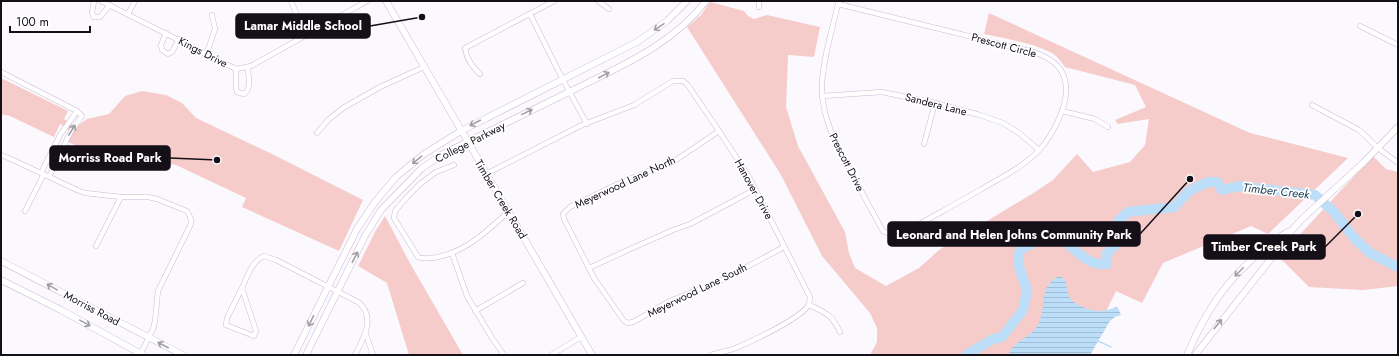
<svg xmlns="http://www.w3.org/2000/svg" width="1399" height="356" font-family="Jost,sans-serif">
<style>
.park{fill:#f5ccca}
.water{fill:url(#water-rules)}
.lines{fill:none;stroke-linecap:round;stroke-linejoin:round}
.stream{stroke:#bddef8;stroke-width:1.5}
.river{stroke:#bddef8;stroke-width:10}
.street-casing{stroke:#cbbad6;stroke-width:5.5}
.secondary-casing{stroke:#cbbad6;stroke-width:7}
.street{stroke:#fff;stroke-width:4.5}
.secondary{stroke:#fff;stroke-width:6}
.oneway{stroke:#a19fa3}
.labels{text-anchor:middle;dominant-baseline:central;stroke-width:3.5;stroke-linejoin:round;paint-order:stroke}
.street-label{font-size:11px;fill:#150f18;stroke:#fff}
.water-label{font-size:12px;font-style:italic;fill:#193d58;stroke:#fff}
.leader{fill:none;stroke:#150f18;stroke-width:1.5}
.callout-dot{fill:#150f18;stroke:#fff;stroke-width:1.5}
.callout{fill:#150f18;stroke:#150f18;stroke-width:1.5}
.callout-label{font-size:12px;text-anchor:middle;font-weight:bold;fill:#fff}
</style>
<defs>
<pattern id="water-rules" width="6" height="5" patternUnits="userSpaceOnUse"><rect width="6" height="5" fill="#bddef8"/><path d="M0 2.5h6" fill="none" stroke="#a2bdd4"/></pattern>
</defs>
<rect width="100%" height="100%" fill="#fbf8fe"/>
<g class="park">
<path d="M710,2L744,11L748,16L754,19L767,15L820,27L814,57L788,55L786,107L798,146L845,232L849,253L855,268L886,286L919,268L939,250L1035,192L1053,180L1077,154L1093,172L1130,162L1145,145L1149,119L1118,124L1115,120L1146,107L1135,85L1065,67C1061,62 1057,55 1050,52C1030,42 1006,39 984,34L989,13L1250,133L1348,158L1268,234L1251,226L1163,263L1142,303L1116,291L1085,355H870L877,342V328L870,313L822,256L781,175L687,27L701,15Z"/>
<polygon points="1,78 68,111 64,119 76,127 87,119 109,114 125,96 142,91 166,95 182,103 196,118 270,153 363,200 339,251 242,207 246,198 176,165 123,155 88,151 66,141 71,132 60,124 54,137 10,116 1,114"/>
<polygon points="1373,156 1386,169 1398,172 1398,286 1363,290 1309,287 1279,257"/>
<polygon points="385,216 411,265 463,355 409,355 387,283 358,266 376,230"/>
</g>
<path class="water" d="M1060,276C1069,281 1065,288 1069,296C1073,305 1091,311 1100,311C1105,311 1111,309 1116,307L1118,308L1121,315L1115,317L1110,321L1090,355H1008C1013,341 1031,338 1038,325C1047,308 1038,284 1060,276Z"/>
<g class="lines">
<polyline class="stream" points="1098,341 1111,347"/>
<path class="river" d="M966,355L993,339L1002,337L1023,310L1027,291L1019,266L1018,256L1021,249L1030,245L1035,235L1047,230C1052,233 1058,236 1063,240C1076,250 1089,267 1107,264V253C1117,245 1121,240 1116,228L1119,220L1128,212L1174,207L1189,191L1208,182H1217L1222,190L1239,186L1315,195L1334,212L1354,238L1370,253L1398,267"/>
<g class="street-casing">
<g id="street">
<polyline points="94,1 92,13 94,17 100,17 110,5"/>
<polyline points="101,1 236,69 251,66 367,1"/>
<polyline points="291,1 300,22 307,35"/>
<polyline points="598,1 609,9"/>
<path d="M838,4L1034,52C1053,59 1067,69 1066,91C1066,109 1052,136 1040,149C1024,167 1000,178 980,190C954,205 928,219 902,234L894,236L883,231C873,213 863,195 854,177C838,148 821,119 822,85C823,58 832,31 838,4L839,1"/>
<polyline points="759,7 759,1"/>
<polyline points="128,14 135,1"/>
<polyline points="530,14 563,80 587,124"/>
<polyline points="1360,26 1398,45"/>
<polyline points="166,33 161,45 162,50 168,54 172,52 179,39"/>
<polyline points="207,53 215,29 212,15"/>
<path d="M236,69V88L237,92L244,94C252,89 248,76 248,68"/>
<polyline points="1,72 77,111 82,116 70,133 49,177"/>
<path d="M480,74C472,66 467,60 465,48L554,1"/>
<polyline points="822,96 882,92 935,103 980,115 1003,123 1019,133 1039,150"/>
<polyline points="1312,105 1359,130 1378,148 1398,163"/>
<polyline points="1062,111 1095,119 1108,127"/>
<polyline points="719,131 676,160 622,182 570,207 563,214 564,219 594,278 624,321 628,323 633,322 670,301 724,279 784,247"/>
<polyline points="317,133 328,120 343,108 380,87 424,67"/>
<polyline points="924,144 935,103"/>
<polyline points="1,155 11,159 77,190 85,193 121,197 148,197 157,199 187,211 191,219 191,224 158,291 155,321 153,329 140,355"/>
<path d="M454,165L436,172L420,184L406,198L395,211L394,218L418,257C425,260 434,258 442,256C469,249 488,230 508,212"/>
<polyline points="41,173 60,135 77,111"/>
<polyline points="486,174 582,125 634,105 673,81 683,81 687,84 719,131 749,177 810,297 809,305"/>
<polyline points="25,211 44,174"/>
<polyline points="96,246 121,197"/>
<polyline points="452,253 467,296 492,338 504,355"/>
<polyline points="589,268 628,250 673,230 690,224 754,190"/>
<path d="M242,288C247,277 252,261 264,256L276,260L358,302C377,317 363,339 355,355"/>
<polygon points="242,288 256,331 254,336 226,325 227,318"/>
<path d="M809,305C827,313 832,315 840,332"/>
<polyline points="475,311 523,283"/>
<polyline points="366,334 373,355"/>
<polyline points="551,355 581,337"/>
<path d="M711,355C719,352 728,351 736,348C754,340 798,320 809,305"/>
</g>
</g>
<g class="secondary-casing">
<g id="secondary">
<polyline points="386,1 592,355"/>
<polyline points="1,261 183,355"/>
<polyline points="1,280 61,310 143,355"/>
<polyline points="294,355 357,229 375,202 396,177 424,154 461,131 637,42 667,21 687,1"/>
<path d="M306,355L365,236L381,210L421,169L441,155C485,133 529,112 573,90C621,66 672,45 706,1"/>
<path d="M1187,355C1206,310 1228,277 1267,247C1274,241 1281,235 1290,231"/>
<polyline points="1195,355 1277,251 1291,231 1302,219 1363,163 1398,127"/>
</g>
</g>
<use href="#street" class="street"/>
<use href="#secondary" class="secondary"/>
</g>
<defs><path id="oneway-shaft" d="M-6 0H5M1.5-3L5.5 0L1.5 3" fill="none" stroke-width="1.6" stroke-linecap="round" stroke-linejoin="round"/></defs>
<g class="oneway">
<use href="#oneway-shaft" transform="translate(659 27) rotate(146)"/>
<use href="#oneway-shaft" transform="translate(604 75) rotate(-28)"/>
<use href="#oneway-shaft" transform="translate(527 112) rotate(-26)"/>
<use href="#oneway-shaft" transform="translate(475 123) rotate(153)"/>
<use href="#oneway-shaft" transform="translate(72 130) rotate(-57)"/>
<use href="#oneway-shaft" transform="translate(417 160) rotate(140)"/>
<use href="#oneway-shaft" transform="translate(355 257) rotate(-63)"/>
<use href="#oneway-shaft" transform="translate(1239 272) rotate(135)"/>
<use href="#oneway-shaft" transform="translate(52 287) rotate(-151)"/>
<use href="#oneway-shaft" transform="translate(311 321) rotate(116)"/>
<use href="#oneway-shaft" transform="translate(85 323) rotate(29)"/>
<use href="#oneway-shaft" transform="translate(1218 324) rotate(-51)"/>
<use href="#oneway-shaft" transform="translate(163 345) rotate(-153)"/>
</g>
<g class="labels">
<g class="street-label">
<text transform="translate(1004 45) rotate(15)">Prescott Circle</text>
<text transform="translate(203 52) rotate(27)">Kings Drive</text>
<text transform="translate(936 104) rotate(14)">Sandera Lane</text>
<text transform="translate(470 142) rotate(-27)">College Parkway</text>
<text transform="translate(847 162) rotate(63)">Prescott Drive</text>
<text transform="translate(625 182) rotate(-25)">Meyerwood Lane North</text>
<text transform="translate(754 189) rotate(61)">Hanover Drive</text>
<text transform="translate(501 199) rotate(59)">Timber Creek Road</text>
<text transform="translate(697 290) rotate(-26)">Meyerwood Lane South</text>
<text transform="translate(92 308) rotate(28)">Morriss Road</text>
</g>
<g class="water-label">
<text transform="translate(1276 191) rotate(6)">Timber Creek</text>
</g>
</g>
<path class="leader" d="M422 17L370 26M217 160L170 158M1190 179L1140 234M1358 214L1325 247"/>
<g class="callout-dot">
<circle cx="422" cy="17" r="4"/>
<circle cx="217" cy="160" r="4"/>
<circle cx="1190" cy="179" r="4"/>
<circle cx="1358" cy="214" r="4"/>
</g>
<g class="callout">
<rect x="236" y="14" width="134" height="24" rx="4"/>
<rect x="50" y="146" width="120" height="24" rx="4"/>
<rect x="888" y="222" width="252" height="24" rx="4"/>
<rect x="1204" y="235" width="121" height="24" rx="4"/>
</g>
<g class="callout-label">
<text x="303" y="30">Lamar Middle School</text>
<text x="110" y="162">Morriss Road Park</text>
<text x="1014" y="239">Leonard and Helen Johns Community Park</text>
<text x="1264" y="251">Timber Creek Park</text>
</g>
<rect width="1399" height="356" fill="none" stroke="#150f18" stroke-width="4"/>
<path d="M10 26v6h80v-6" fill="none" stroke="#150f18" stroke-width="2"/>
<text x="16" y="26" font-size="12" fill="#150f18" stroke="#ffffff" stroke-width="3" paint-order="stroke">100 m</text>
</svg>
